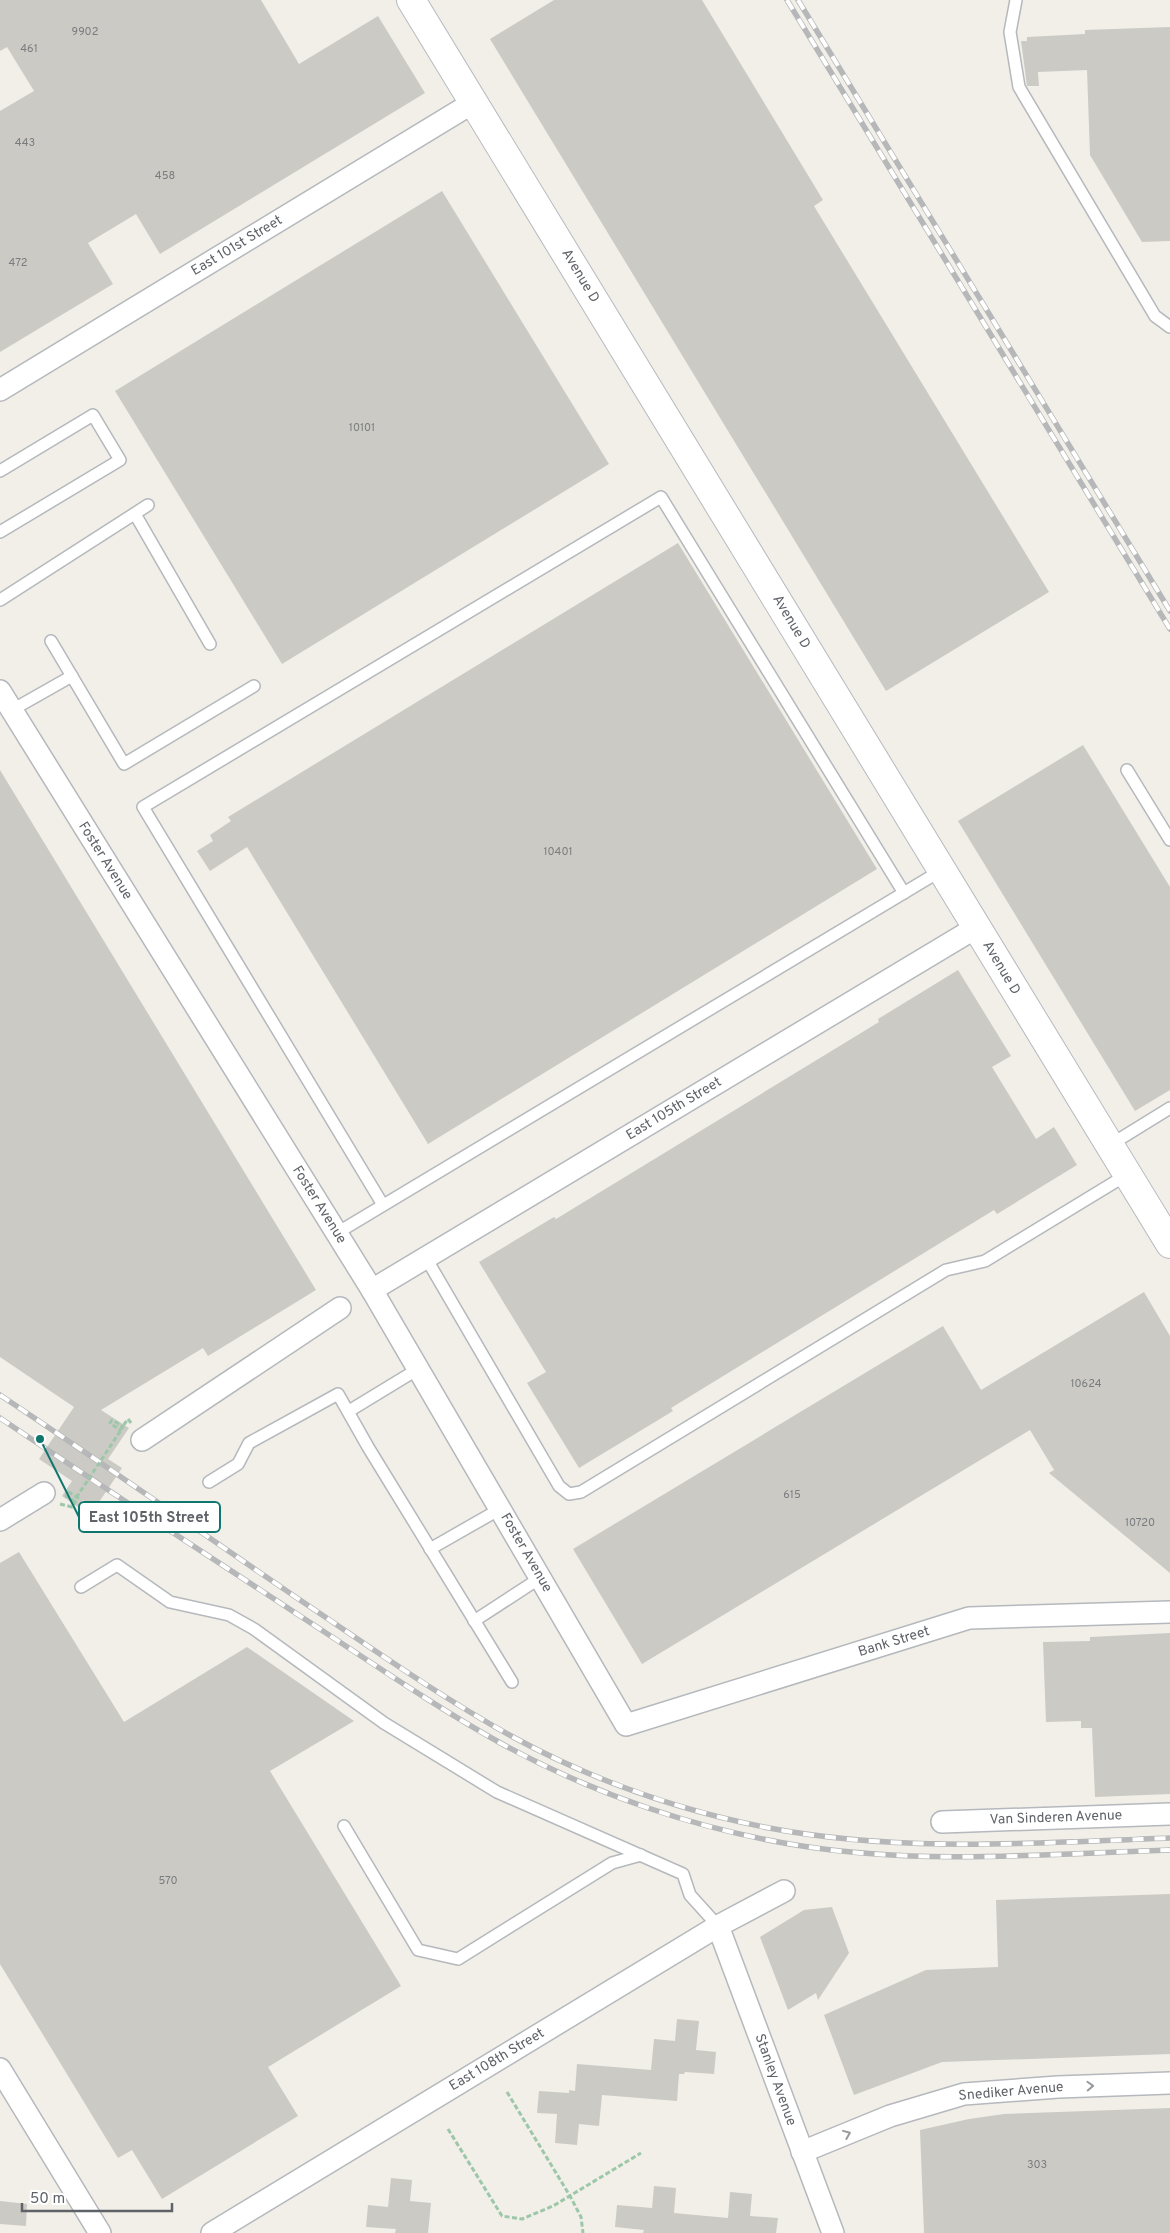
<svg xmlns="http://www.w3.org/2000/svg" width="1170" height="2233" font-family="Overpass,sans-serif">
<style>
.building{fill:#cccac5}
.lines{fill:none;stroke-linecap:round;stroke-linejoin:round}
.lane-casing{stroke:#b5b8bc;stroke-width:14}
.street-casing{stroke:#b5b8bc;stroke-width:24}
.secondary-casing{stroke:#b6babf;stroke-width:30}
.path{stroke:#9cc7a9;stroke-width:3;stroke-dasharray:5 2.5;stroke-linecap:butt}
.lane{stroke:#fff;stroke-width:11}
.street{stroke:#fff;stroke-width:21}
.secondary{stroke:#fff;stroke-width:28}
.rail-casing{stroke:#b6b7b8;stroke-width:5.5}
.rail{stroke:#fff;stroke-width:4;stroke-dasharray:11;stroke-linecap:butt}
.path-bridge{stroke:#9cc7a9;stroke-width:3;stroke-dasharray:5 2.5;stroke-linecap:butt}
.oneway{stroke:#979a9d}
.labels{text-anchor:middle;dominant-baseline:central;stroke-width:4;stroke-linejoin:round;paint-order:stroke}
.number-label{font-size:11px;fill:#7a7d7f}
.street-label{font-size:14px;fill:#5f6368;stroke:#fff}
.leader{fill:none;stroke:#0f766e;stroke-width:2}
.callout-dot{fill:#0f766e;stroke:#fff;stroke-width:2}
.callout{fill:#fff;stroke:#0f766e;stroke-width:2}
.callout-label{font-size:15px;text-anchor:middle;font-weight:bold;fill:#5f6368}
</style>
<rect width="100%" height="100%" fill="#f1efe8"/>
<g class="building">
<polygon points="0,0 261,0 299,64 378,16 425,93 160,254 136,214 88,243 113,284 0,352 0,111 34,91 7,47 0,51"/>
<polygon points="554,0 702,0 823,200 814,206 1049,592 886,691 490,39"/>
<polygon points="1170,27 1170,241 1142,242 1090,155 1087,70 1038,72 1039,86 1027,86 1021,41 1027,41 1027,37 1085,34 1085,30"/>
<polygon points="442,191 609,464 282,664 115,391"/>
<polygon points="678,543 877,869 428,1144 247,847 210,871 197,851 213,841 210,835 231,821 228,817"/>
<polygon points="1083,745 1170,887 1170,1090 1135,1111 958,821"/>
<polygon points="0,770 316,1290 208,1356 203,1348 101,1410 129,1428 108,1459 122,1468 95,1508 83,1500 78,1507 62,1496 72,1481 39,1459 74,1407 0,1357"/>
<polygon points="958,970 1011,1056 992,1067 1036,1139 1054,1127 1077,1165 997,1214 994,1210 671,1408 673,1411 579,1468 527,1383 546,1372 479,1262 554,1217 556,1219 879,1022 878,1019"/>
<polygon points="1144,1292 1170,1336 1170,1573 1049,1473 1054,1470 1030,1430 642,1664 573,1549 943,1326 981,1390"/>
<polygon points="19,1552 124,1722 247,1647 354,1721 270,1771 401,1986 268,2067 298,2116 162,2199 132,2150 118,2158 0,1964 0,1563"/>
<polygon points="1170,1633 1170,1794 1095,1797 1092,1728 1081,1728 1081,1721 1046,1722 1043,1642 1090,1641 1090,1637"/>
<polygon points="1170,1894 1170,2054 942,2062 854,2095 824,2015 926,1970 998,1967 996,1900"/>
<polygon points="832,1907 849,1953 818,2000 816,1993 788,2010 760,1937 804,1910"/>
<polygon points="677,2019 699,2021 696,2050 716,2052 714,2074 685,2072 684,2074 679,2074 677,2101 602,2095 599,2126 579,2124 577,2145 555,2143 557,2114 537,2113 539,2091 569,2093 569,2090 575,2091 577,2064 651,2070 654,2039 675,2041"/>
<polygon points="1170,2108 1170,2233 924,2233 920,2130 969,2119 1004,2114"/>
<polygon points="391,2178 412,2180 410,2201 431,2203 428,2233 395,2233 396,2229 366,2227 368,2205 388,2207"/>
<polygon points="654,2186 676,2188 674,2213 728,2218 730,2192 752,2194 750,2216 778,2218 776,2233 643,2233 644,2230 615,2227 617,2205 652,2208"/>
<polygon points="0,2201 27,2204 26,2226 0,2224"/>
</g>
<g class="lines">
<g class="lane-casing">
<g id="lane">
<polyline points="1016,0 1010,32 1019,87 1155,316 1170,327"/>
<polyline points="0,471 93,415 120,460 0,532"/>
<polyline points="135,514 210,644"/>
<polyline points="0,600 148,505"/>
<polyline points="51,641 124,764 254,686"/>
<polyline points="12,710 72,676"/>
<polyline points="1127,770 1170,840"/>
<polyline points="1110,1145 1170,1108"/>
<polyline points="383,1205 143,807 661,497 904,893"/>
<polyline points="337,1233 942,870"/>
<polyline points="426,1258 559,1486 569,1494 581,1492 946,1270 985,1261 1128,1174"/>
<polyline points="349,1411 418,1369"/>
<polyline points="209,1482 238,1464 249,1443 338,1394 368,1447 512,1682"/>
<polyline points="430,1549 500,1509"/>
<polyline points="81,1587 117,1565 170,1602 229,1615 254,1629 384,1723 497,1792 683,1874 690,1895 718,1926"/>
<polyline points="474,1621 540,1578"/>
<polyline points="344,1826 418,1950 458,1959 612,1863 641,1855"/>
</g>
</g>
<g class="street-casing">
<g id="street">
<polyline points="0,390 474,102"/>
<polyline points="0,691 372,1290 626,1725 969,1618 1170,1612"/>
<polyline points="372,1290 977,927"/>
<polyline points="142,1440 340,1308"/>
<polyline points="0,1520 44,1493"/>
<polyline points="942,1822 1170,1814"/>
<polyline points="718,1926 833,2233"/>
<polyline points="0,2069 100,2233"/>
<polyline points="802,2152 890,2116 964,2094 1058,2087 1170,2083"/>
<polyline points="212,2233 718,1926 784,1891"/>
</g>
</g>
<g class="secondary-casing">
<polyline id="secondary" points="411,0 1170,1244"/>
</g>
<g class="path">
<polyline points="119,1424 112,1420 110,1423 120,1430 128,1419 131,1423"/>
<polyline points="60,1504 72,1507 78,1498 69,1492 66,1496 71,1499"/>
<polyline points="507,2092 570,2196 581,2217 583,2233"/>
<polyline points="448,2129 502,2216 522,2219 553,2206 641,2153"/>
</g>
<use href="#lane" class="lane"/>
<use href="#street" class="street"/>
<use href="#secondary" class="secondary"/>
<g class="rail-casing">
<g id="rail">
<polyline points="787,0 1170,629"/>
<polyline points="798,0 1170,611"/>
<path d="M0,1395C101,1462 200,1532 300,1600C370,1647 439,1696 513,1737C592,1780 681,1811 769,1828C902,1853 1036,1843 1170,1838"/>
<path d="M0,1418C98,1484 198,1549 297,1614C365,1658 432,1705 504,1745C596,1795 699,1830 802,1846C924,1865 1048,1854 1170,1850"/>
</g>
</g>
<use href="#rail" class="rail"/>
<polyline class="path-bridge" points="71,1499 74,1501 123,1427 119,1424"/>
</g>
<defs><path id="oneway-chevron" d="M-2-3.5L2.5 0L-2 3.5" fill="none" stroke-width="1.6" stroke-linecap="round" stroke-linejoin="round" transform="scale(1.25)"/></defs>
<g class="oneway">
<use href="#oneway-chevron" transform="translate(1090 2086) rotate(-2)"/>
<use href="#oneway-chevron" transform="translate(847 2134) rotate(-22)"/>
</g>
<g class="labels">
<g class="number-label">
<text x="85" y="32">9902</text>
<text x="29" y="49">461</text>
<text x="25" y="143">443</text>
<text x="165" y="176">458</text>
<text x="18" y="263">472</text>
<text x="362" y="428">10101</text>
<text x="558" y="852">10401</text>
<text x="1086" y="1384">10624</text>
<text x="792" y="1495">615</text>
<text x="1140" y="1523">10720</text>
<text x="168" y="1881">570</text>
<text x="1037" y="2165">303</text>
</g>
<g class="street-label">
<text transform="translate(237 246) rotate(-31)">East 101st Street</text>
<text transform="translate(580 276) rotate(59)">Avenue D</text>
<text transform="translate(791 622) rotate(59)">Avenue D</text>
<text transform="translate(105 861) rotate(58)">Foster Avenue</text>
<text transform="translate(1001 968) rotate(59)">Avenue D</text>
<text transform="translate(674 1109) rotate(-31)">East 105th Street</text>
<text transform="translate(319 1205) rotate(58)">Foster Avenue</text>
<text transform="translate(526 1553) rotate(60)">Foster Avenue</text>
<text transform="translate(894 1642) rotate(-17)">Bank Street</text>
<text transform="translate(1056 1818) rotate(-2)">Van Sinderen Avenue</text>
<text transform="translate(497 2060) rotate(-31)">East 108th Street</text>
<text transform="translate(775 2080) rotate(70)">Stanley Avenue</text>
<text transform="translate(1011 2092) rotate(-5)">Snediker Avenue</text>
</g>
</g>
<path class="leader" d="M40 1439L79 1517"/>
<circle class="callout-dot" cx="40" cy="1439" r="5"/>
<rect class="callout" x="79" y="1502" width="141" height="30" rx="5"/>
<g class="callout-label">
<text x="149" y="1522">East 105th Street</text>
</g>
<path d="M22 2203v8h150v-8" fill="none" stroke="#5f6368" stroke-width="2.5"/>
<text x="30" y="2203" font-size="15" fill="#5f6368" stroke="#ffffff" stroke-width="4" paint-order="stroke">50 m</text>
</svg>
